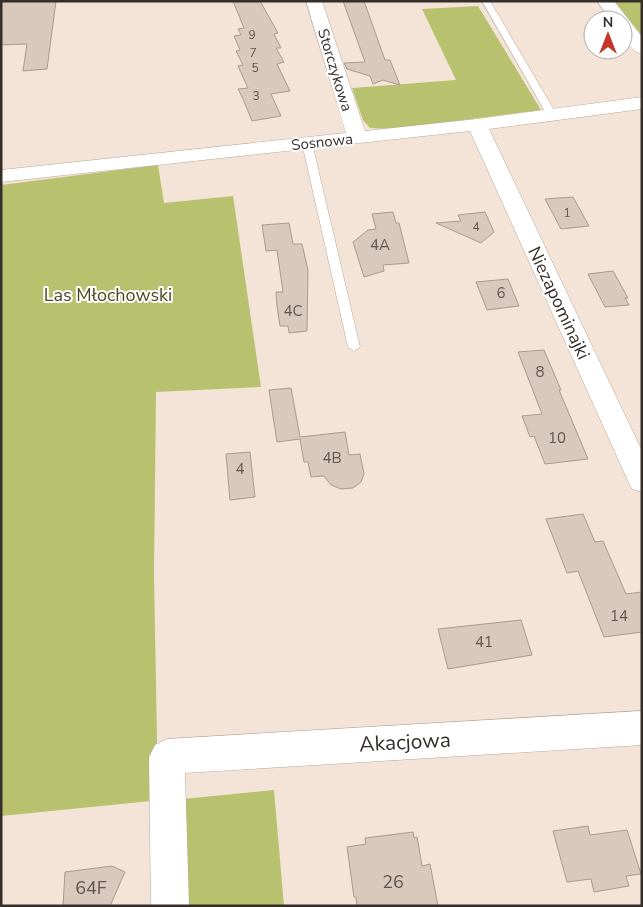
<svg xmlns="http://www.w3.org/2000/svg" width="643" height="907" font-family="'Nunito Sans',sans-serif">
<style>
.green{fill:#b8c26e}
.building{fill:#d9c9bd;stroke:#a99a8e}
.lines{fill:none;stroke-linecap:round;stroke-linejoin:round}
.lane-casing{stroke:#b6a79b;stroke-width:1}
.street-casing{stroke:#b6a79b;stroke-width:1}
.lane{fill:#fff;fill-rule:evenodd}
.street{fill:#fff;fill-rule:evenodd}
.labels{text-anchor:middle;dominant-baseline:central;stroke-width:4;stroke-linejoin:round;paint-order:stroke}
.far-number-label{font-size:12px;fill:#5e554f}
.far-street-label{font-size:15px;fill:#352e2a;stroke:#fff}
.number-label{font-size:15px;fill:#5e554f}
.park-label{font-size:18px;fill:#464b20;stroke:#fff}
.street-label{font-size:18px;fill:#352e2a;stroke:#fff}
.near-number-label{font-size:18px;fill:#5e554f}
.near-street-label{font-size:21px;fill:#352e2a;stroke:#fff}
</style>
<rect width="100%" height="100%" fill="#f4e4d7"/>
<g class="green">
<polygon points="614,1 642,1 642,36"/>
<polygon points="478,6 541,110 392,129 370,128 363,120 352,88 456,80 422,9"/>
<polygon points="158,165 164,203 233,196 261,387 156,392 154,574 157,740 151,801 1,816 1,185"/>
<polygon points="274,790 284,906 187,906 183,799"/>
</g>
<g class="building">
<polygon points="1,1 56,1 47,69 23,71 27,44 1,45"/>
<polygon points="233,1 260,1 278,33 274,34 281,48 276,48 284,62 277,64 290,91 271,94 281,116 252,121 243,99 238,89 248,88 238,66 243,65 236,51 240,50 234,36 241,35 238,29 244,28"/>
<polygon points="343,1 364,1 385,60 390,60 400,85 383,80 373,84 370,76 347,69 344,63 365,62"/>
<polygon points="573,197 589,226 561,229 545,199"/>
<polygon points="393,212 396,223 399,223 409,263 383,265 384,271 364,277 353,242 368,230 376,229 372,214"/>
<polygon points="485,212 494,232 481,243 436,223 461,221 458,215"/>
<polygon points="289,223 293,244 302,244 308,270 307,331 289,333 288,326 280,326 277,306 276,292 283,292 277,250 266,251 262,225"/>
<polygon points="613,271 628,298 625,298 629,305 605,307 588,274"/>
<polygon points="508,279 519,306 487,310 476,282"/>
<polygon points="544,350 561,390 559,390 588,459 545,464 534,436 530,437 522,416 542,414 518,352"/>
<polygon points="291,388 300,437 345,432 349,455 360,454 364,474 361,482 353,488 341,489 331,485 324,476 311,477 308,462 304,462 300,439 277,442 269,390"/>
<polygon points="250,452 255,497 230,500 226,454"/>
<polygon points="583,514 595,542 603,541 626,594 642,592 642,632 604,637 578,571 567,573 546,519"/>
<polygon points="521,620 532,655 448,669 438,629"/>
<polygon points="588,826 590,835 627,830 641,874 626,876 629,886 594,892 591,879 567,882 553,831"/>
<polygon points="413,832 414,838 417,837 422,866 430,864 438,906 357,906 356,897 354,897 347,847 366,844 365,838"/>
<polygon points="112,866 125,872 110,906 63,906 65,872"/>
</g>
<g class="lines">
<g class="lane-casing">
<g id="lane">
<polygon points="482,1 490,1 557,115 555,117 549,117 547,115"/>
<polygon points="307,140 312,143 360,347 354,351 348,347 302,143"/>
</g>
</g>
<g class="street-casing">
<g id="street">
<polygon points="306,1 322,1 365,131 477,119 642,97 642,109 489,129 642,451 642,492 632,489 628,481 470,131 1,182 1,170 346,133"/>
<path d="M597,1H614L642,37V54C627,50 623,33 623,20H611Z"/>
<polygon points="642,711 642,745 185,773 189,906 151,906 149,757 155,745 167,739"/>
</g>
</g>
<use href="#lane" class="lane"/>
<use href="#street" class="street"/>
</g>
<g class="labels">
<g class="far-number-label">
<text x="252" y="35">9</text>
<text x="253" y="53">7</text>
<text x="255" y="68">5</text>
<text x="256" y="96">3</text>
<text x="567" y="213">1</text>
<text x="476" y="227">4</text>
</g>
<g class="far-street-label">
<text transform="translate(335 70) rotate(73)">Storczykowa</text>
<text transform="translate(322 142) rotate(-6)">Sosnowa</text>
</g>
<g class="number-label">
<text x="380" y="245">4A</text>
<text x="501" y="293">6</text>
<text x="293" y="311">4C</text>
<text x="540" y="372">8</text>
<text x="557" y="438">10</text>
<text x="332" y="458">4B</text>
<text x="240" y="469">4</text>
<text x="619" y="616">14</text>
<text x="484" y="642">41</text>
</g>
<g class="park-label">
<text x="108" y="295">Las Młochowski</text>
</g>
<g class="street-label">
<text transform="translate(559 303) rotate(65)">Niezapominajki</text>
</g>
<g class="near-number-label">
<text x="393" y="882">26</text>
<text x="91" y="888">64F</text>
</g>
<g class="near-street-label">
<text transform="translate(405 742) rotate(-3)">Akacjowa</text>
</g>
</g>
<rect width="643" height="907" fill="none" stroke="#352e2a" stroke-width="5"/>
<g transform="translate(608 35)"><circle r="24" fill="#ffffff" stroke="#aeabaa"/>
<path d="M0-4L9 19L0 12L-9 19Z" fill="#c33628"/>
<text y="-8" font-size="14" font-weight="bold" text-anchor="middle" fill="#352e2a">N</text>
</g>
</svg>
